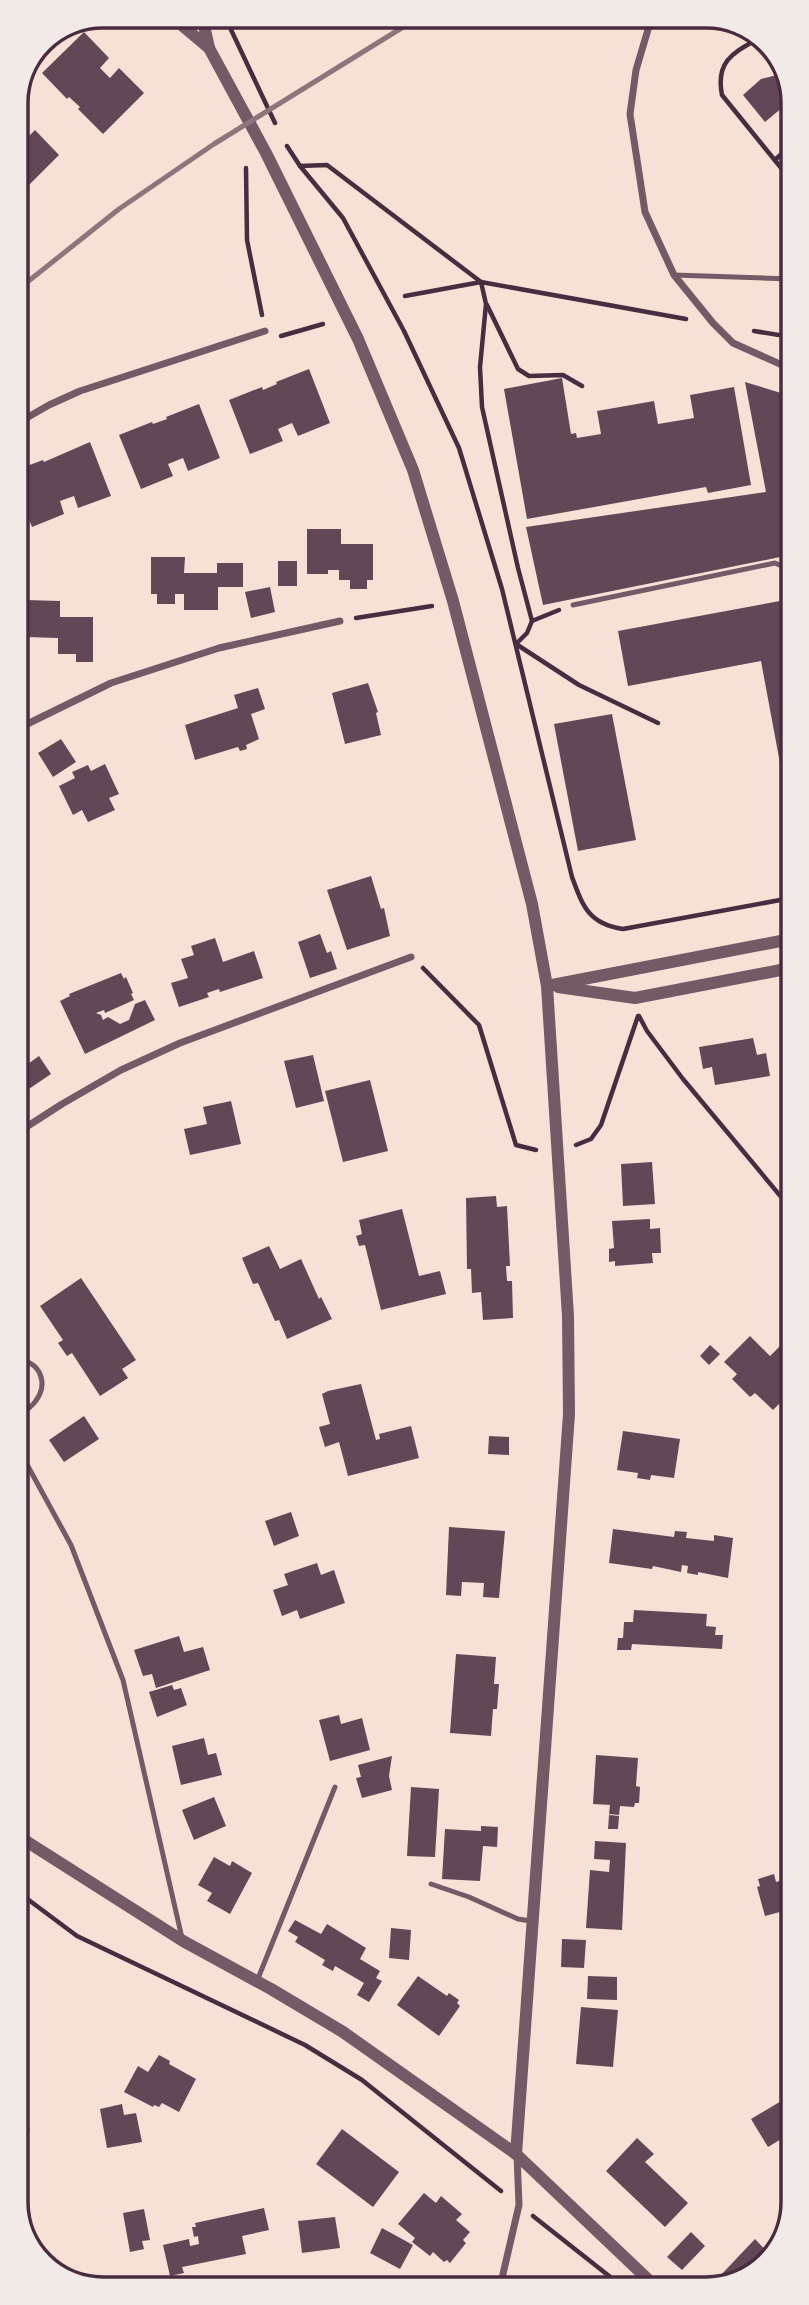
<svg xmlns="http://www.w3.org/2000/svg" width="809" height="2305" font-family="'Alegreya Sans',sans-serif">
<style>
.building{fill:#644757}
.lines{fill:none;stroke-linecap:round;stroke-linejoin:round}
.path{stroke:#4a2c40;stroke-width:4.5}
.service{stroke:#755966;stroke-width:5}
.minor{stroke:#755966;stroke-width:7}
.tertiary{stroke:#755966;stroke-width:12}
.rail{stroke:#8f747c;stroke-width:5}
.rim{fill:none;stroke:#4a2c40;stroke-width:3.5}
</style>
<rect width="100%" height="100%" fill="#f7e1d7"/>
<g class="building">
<polygon points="84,32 109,58 100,68 110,78 119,68 144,93 103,134 78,109 80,107 69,97 67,99 42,73"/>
<polygon points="785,73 790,80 790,105 783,107 765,122 743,95 761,79"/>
<polygon points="35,130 59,155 18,196 16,195 16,131 25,140"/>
<polygon points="309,369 330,423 298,436 292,423 278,429 283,441 250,454 229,400 262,387 263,390 277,384 276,382"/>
<polygon points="562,378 571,434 576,433 577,438 601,434 597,411 654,401 658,424 694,418 690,395 734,387 751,485 708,493 706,487 527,519 504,389"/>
<polygon points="745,382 791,396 791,561 785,556 543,605 526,527 766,492"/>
<polygon points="199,404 220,458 188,471 183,458 168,464 173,476 141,489 119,435 152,422 153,424 167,419 166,417"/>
<polygon points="90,442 111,496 78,508 74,496 60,501 64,514 32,527 16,488 16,470 43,460 44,462"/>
<polygon points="307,529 341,529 341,544 373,544 373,580 367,580 367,589 350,589 350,580 339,580 339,570 328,570 328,574 307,574"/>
<polygon points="151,557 185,557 184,573 217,573 217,563 243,563 243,587 218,587 218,610 184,610 184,594 175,594 175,604 157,604 157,594 151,594"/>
<rect x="278" y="561" width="19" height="25"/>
<polygon points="270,587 275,612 251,618 245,592"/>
<polygon points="791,599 791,817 790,817 761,661 628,686 618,631"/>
<polygon points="26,600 60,601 60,617 93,617 93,662 76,662 76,654 58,654 58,638 26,637"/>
<polygon points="368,683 378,712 376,713 381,735 345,744 332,693"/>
<polygon points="258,688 265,709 251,714 259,739 246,745 247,749 240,751 238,747 195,760 185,725 238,708 234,695"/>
<polygon points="612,714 636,840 578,851 554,724"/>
<polygon points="61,739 76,762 53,777 38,753"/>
<polygon points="105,764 119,794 109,798 115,810 88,822 82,810 73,815 59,786 75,778 72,772 88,765 91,771"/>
<polygon points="371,876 381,909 384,908 390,936 347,950 327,890"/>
<polygon points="320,934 327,953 331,951 337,969 310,978 298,942"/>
<polygon points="215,938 223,962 254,951 263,978 220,992 219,989 207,993 209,997 179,1007 171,983 188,978 181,959 194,955 191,946"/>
<polygon points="121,973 124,979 126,977 133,993 131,994 134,1000 105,1013 104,1010 96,1013 101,1015 103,1020 108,1017 120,1024 129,1020 135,1004 145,1000 155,1020 85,1054 60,1001 70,996 69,994"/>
<polygon points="753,1038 757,1055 766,1053 770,1076 715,1085 712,1067 703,1069 699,1047"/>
<polygon points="17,1055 25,1066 39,1056 51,1074 17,1097"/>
<polygon points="313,1055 324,1101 296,1108 284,1061"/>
<polygon points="370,1080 388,1151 343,1162 325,1091"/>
<polygon points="231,1101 241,1144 190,1155 184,1129 207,1124 203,1107"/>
<polygon points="652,1162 655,1204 623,1206 621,1164"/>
<polygon points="496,1196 497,1207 507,1206 510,1266 506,1266 507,1281 512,1281 513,1318 483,1320 481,1292 472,1293 471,1269 467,1269 466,1198"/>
<polygon points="402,1209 419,1276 440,1271 446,1294 381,1310 365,1245 359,1246 356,1236 362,1234 359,1220"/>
<polygon points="650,1219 650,1229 660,1228 661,1253 652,1253 653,1263 615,1266 615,1261 609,1262 609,1249 614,1248 612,1221"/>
<polygon points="269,1246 280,1269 301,1259 319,1299 321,1297 332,1319 287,1339 279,1320 275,1321 258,1283 253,1284 242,1258"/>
<polygon points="81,1278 136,1360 122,1369 128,1378 100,1396 72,1353 67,1356 58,1343 63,1340 40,1306"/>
<polygon points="750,1336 770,1356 780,1346 792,1358 792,1391 773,1410 755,1393 750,1397 732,1379 737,1374 724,1362"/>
<polygon points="710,1345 720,1354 709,1365 700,1356"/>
<polygon points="361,1384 376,1440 380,1439 379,1434 411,1426 419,1458 348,1476 339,1442 325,1447 319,1427 330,1424 322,1394 328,1391"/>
<polygon points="84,1416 99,1439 64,1462 49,1440"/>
<polygon points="623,1431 680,1439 674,1478 651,1475 650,1480 637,1478 638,1473 617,1470"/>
<polygon points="489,1436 509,1437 509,1455 488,1454"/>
<polygon points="291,1512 299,1536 274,1546 265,1521"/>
<polygon points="449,1527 505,1531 499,1598 483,1597 484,1583 462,1582 461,1596 446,1595"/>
<polygon points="613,1529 674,1537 675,1531 687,1532 686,1538 714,1541 714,1535 733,1538 728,1578 698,1572 698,1575 687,1573 688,1566 682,1565 681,1572 653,1566 652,1569 609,1563"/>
<polygon points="317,1563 321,1575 334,1570 345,1603 300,1619 297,1610 282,1616 273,1590 288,1585 284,1574"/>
<polygon points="634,1610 707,1614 706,1626 716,1627 715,1635 723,1635 722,1649 632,1644 631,1650 617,1650 618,1638 623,1638 624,1622 633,1622"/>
<polygon points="179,1636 184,1652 203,1647 210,1670 156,1688 152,1674 143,1676 134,1650"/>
<polygon points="456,1654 496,1657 494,1684 499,1684 497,1709 493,1709 491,1736 450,1733"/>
<polygon points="172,1685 174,1690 181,1688 187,1705 157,1717 149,1692"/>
<polygon points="339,1715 341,1724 362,1718 370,1750 330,1761 319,1720"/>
<polygon points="204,1738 208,1755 216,1753 222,1775 181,1785 172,1746"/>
<polygon points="596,1755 638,1758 636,1786 640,1787 639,1803 635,1803 634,1807 620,1806 619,1815 609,1814 610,1805 593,1804"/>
<polygon points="392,1756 389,1776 392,1790 362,1798 356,1778 361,1777 358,1765"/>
<polygon points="411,1787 439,1789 435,1857 407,1856"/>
<polygon points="214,1797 226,1826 194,1840 182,1810"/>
<polygon points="609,1815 619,1816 618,1829 608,1829"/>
<polygon points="481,1826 498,1827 497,1847 483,1846 480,1881 442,1879 445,1829 481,1831"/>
<polygon points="784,1830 793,1831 793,1872 780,1871"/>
<polygon points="595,1841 626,1843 622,1930 586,1928 590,1870 609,1872 610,1860 594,1859"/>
<polygon points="214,1857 230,1866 232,1861 252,1873 230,1914 207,1901 212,1893 198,1885"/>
<polygon points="774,1874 776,1882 783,1880 791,1909 765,1916 757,1887 760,1886 758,1879"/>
<polygon points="295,1920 321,1934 327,1924 366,1948 360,1959 380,1971 376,1978 382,1981 369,2002 357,1995 364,1983 335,1966 333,1971 322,1965 325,1960 295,1942 298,1937 288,1931"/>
<polygon points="391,1928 411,1930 409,1960 389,1958"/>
<polygon points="562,1939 586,1940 584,1968 561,1967"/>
<polygon points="418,1976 447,1996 449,1993 459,2000 457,2003 460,2006 439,2036 397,2005"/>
<polygon points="588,1976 617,1977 617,2000 587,1999"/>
<polygon points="581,2007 618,2010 613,2067 576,2064"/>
<polygon points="159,2055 170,2061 169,2064 196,2079 179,2112 162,2103 159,2107 154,2105 153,2107 124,2092 138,2066 148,2072"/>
<polygon points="793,2094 793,2132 768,2147 751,2119"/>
<polygon points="19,2100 30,2130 19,2134"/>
<polygon points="122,2104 124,2115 136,2113 142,2142 107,2148 100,2109"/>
<polygon points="342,2129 399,2172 373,2207 316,2164"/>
<polygon points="637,2138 654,2154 645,2162 688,2203 665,2227 606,2171"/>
<polygon points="424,2193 436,2203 441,2196 462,2214 456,2220 470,2232 463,2240 466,2243 450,2263 447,2260 444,2262 433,2252 430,2256 412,2242 415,2238 398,2224"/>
<polygon points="264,2208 269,2230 242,2236 246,2254 182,2267 184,2273 170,2276 163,2245 189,2239 190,2246 199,2244 198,2236 194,2237 192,2227 196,2227 195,2223"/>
<polygon points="144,2209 150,2240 142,2241 144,2249 130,2252 123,2213"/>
<polygon points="335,2217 340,2248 302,2253 298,2221"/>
<polygon points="382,2228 413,2245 400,2269 370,2253"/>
<polygon points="691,2232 705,2246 682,2270 667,2257"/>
<polygon points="755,2239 772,2257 728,2286 719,2277"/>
</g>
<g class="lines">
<g class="path">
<polyline points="225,17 275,123"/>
<path d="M761,37C735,52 715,60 722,95L790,179"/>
<polyline points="35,57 57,35"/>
<path d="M287,146L300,166L343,218L404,331L459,448L502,589L572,877C583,907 589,924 623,929L791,898"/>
<polyline points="775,160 790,146"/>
<polyline points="300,166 327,165 481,282 486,304 480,367 482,407 518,568 532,621 527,633 516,644 579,685 658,723"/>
<polyline points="246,168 247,240 262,315"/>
<polyline points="405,296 481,282 686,319"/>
<polyline points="487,305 518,369 529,376 563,375 582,386"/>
<polyline points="754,331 791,337"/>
<polyline points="281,336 323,324"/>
<polyline points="356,618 432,606"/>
<polyline points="532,621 559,610"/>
<polyline points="423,968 479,1025 516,1145 536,1150"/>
<polyline points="639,1016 647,1031 683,1079 792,1210"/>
<polyline points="576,1145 591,1139 601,1125 638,1016"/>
<polyline points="18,1892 77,1936 305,2045 362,2080 501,2191"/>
<polyline points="533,2216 623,2287"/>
</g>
<g class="service">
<polyline points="674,275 790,279"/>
<polyline points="573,605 775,563 791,570"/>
<path d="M18,1360C41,1362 49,1384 35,1402C30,1408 23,1413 18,1418"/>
<polyline points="18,1448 71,1545 123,1680 182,1938"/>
<polyline points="431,1884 469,1897 518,1919 531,1921"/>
<polyline points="257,1981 335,1787"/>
</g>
<g class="minor">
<polyline points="652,16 636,70 630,114 645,212 674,275 713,323 733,343 791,369"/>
<polyline points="16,424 49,405 80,391 265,331"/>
<polyline points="17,729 111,683 219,648 340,621"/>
<polyline points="17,1133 62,1104 121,1070 180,1043 411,957"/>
<polyline points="500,2287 519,2205 517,2155"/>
</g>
<g class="tertiary">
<polyline points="177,16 184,27 209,48"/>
<polyline points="202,16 209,48 266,153 358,339 413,470 453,601 532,904 547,986 568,1316 569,1414 516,2154"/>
<polyline points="547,986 791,939"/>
<polyline points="558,987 635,998 791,968"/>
<polyline points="18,1836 183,1941 271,1989 343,2032 516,2154 655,2286"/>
</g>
<polyline class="rail" points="16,291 119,209 214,144 421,16"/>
</g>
<path d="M0 0H809V2305H0ZM103 28H706A75 75 0 0 1 781 103V2202A75 75 0 0 1 706 2277H103A75 75 0 0 1 28 2202V103A75 75 0 0 1 103 28Z" fill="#f1eae7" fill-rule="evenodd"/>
<path class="rim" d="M103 28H706A75 75 0 0 1 781 103V2202A75 75 0 0 1 706 2277H103A75 75 0 0 1 28 2202V103A75 75 0 0 1 103 28Z"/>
</svg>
